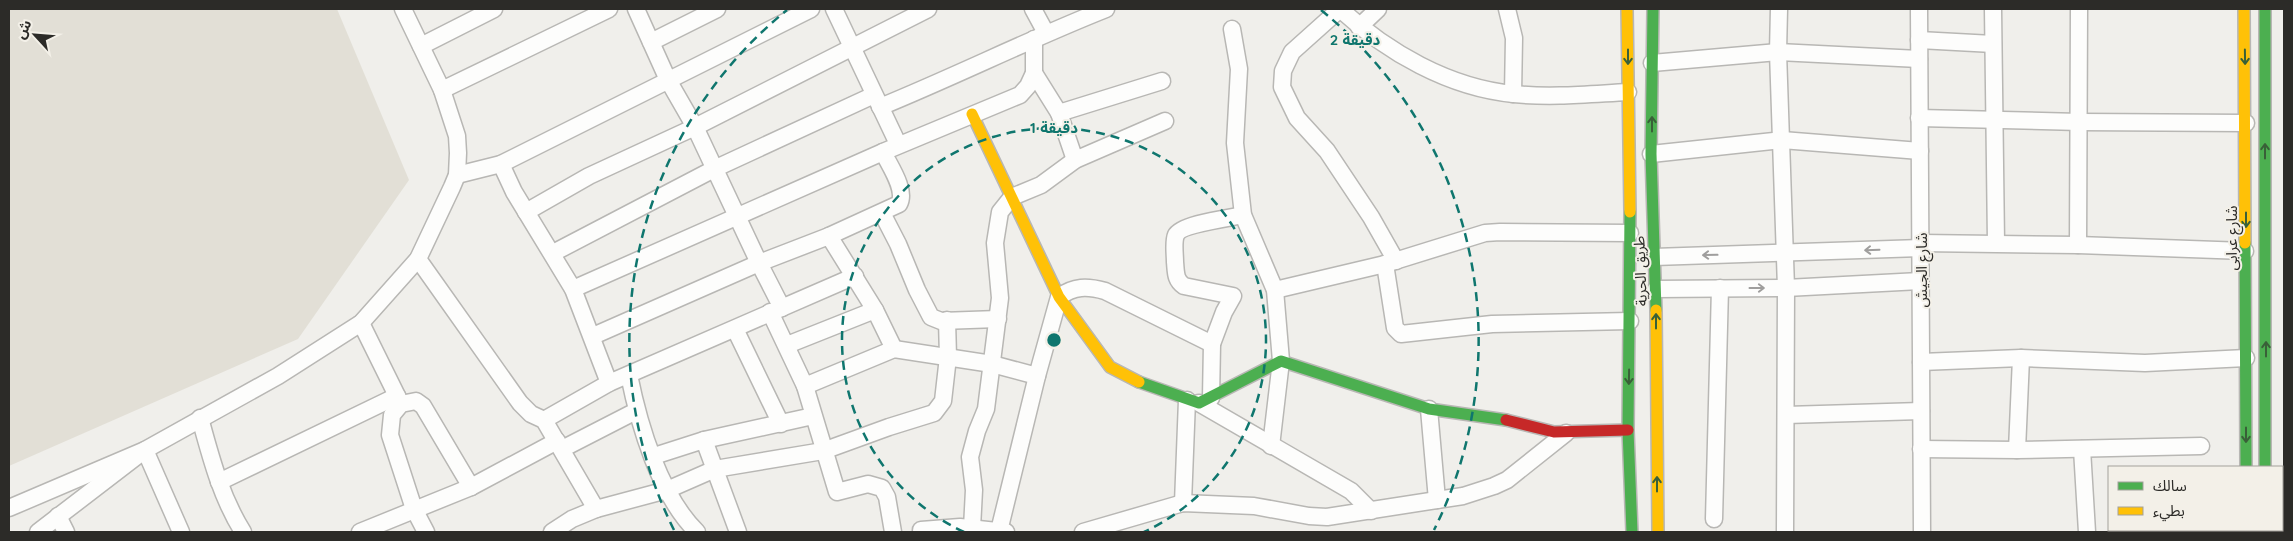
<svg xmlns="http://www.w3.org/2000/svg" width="2293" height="541" font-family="Quicksand,'Noto Sans Arabic',sans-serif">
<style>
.built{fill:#e2dfd6}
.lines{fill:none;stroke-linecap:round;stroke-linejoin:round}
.street-casing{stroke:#b8b7b4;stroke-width:19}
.fast-casing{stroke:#b8b7b4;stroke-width:14}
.slow-casing{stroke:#b8b7b4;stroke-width:14}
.jam-casing{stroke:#b8b7b4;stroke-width:14}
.street{stroke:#fdfdfc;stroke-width:16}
.fast{stroke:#4caf50;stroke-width:11}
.slow{stroke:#ffc107;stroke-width:11}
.jam{stroke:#c62828;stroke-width:11}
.oneway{stroke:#396038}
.oneway2{stroke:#9f9e9d}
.ring{fill:none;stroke:#0f766e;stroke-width:2.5;stroke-dasharray:9 6}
.labels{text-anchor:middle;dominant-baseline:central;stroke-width:4;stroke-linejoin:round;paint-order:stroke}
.street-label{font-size:15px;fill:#2c2b28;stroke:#f3f0e8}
.centre{fill:#0f766e;stroke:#f3f0e8;stroke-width:2.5}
.ring-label{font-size:15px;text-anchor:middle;font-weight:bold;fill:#0f766e;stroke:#f3f0e8;stroke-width:4;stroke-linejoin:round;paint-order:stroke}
</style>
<rect width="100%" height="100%" fill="#f0efeb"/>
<polygon class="built" points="9,9 337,9 409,180 298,339 9,466"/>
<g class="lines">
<g class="street-casing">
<g id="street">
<polyline points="636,9 668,80 695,127 759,263 782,308"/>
<polyline points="834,9 898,144"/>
<polyline points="1033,9 1046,33"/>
<path d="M1340,9C1387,52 1449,88 1514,94C1552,98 1590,94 1628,92"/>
<polyline points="1340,9 1292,52 1283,71 1282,87 1297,118 1327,151 1371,217 1396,261"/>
<polyline points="1507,9 1514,38 1513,94"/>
<polyline points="1779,9 1778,52 1786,288 1785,532"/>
<polyline points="1919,9 1922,532"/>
<polyline points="1993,9 1996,243"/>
<polyline points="1359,27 1378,9"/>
<polyline points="1232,29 1239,69 1235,143 1243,215 1275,290 1281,361 1271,446"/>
<polyline points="1919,40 1993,44"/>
<polyline points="651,42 717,9"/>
<polyline points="421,46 494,9"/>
<polyline points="1652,63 1778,52 1919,59"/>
<polyline points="1034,73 1059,113"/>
<polyline points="442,90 609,9"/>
<path d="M880,107C956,76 1030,39 1106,9"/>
<polyline points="1919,118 2080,122 2246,123"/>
<polyline points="1651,154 1782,140 1920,151"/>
<polyline points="1075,160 1059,113 1162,81"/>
<polyline points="501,164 514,192 573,289 609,383"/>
<polyline points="457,175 501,164 811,9"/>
<polyline points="526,212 589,176 695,127 928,9"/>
<polyline points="882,213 898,244 917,290 931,317 941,321 998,319"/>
<path d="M829,236L899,204C907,190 889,165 883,152L1020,95L1028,86L1034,73V39"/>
<polyline points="1921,243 2078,245 2245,251"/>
<polyline points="2078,245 2079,9"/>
<polyline points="553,253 714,169 874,95"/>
<polyline points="1654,257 1921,248"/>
<polyline points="418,259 520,403 531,414 544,420 596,509"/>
<polyline points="1385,264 1395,328 1401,334 1492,324 1630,321"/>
<polyline points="573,289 883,152"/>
<polyline points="1656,289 1786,288 1920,281"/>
<polyline points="1275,290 1385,264 1485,233 1500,232 1630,233"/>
<polyline points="770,312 805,386 837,492 868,484 882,488 887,497 893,532"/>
<polyline points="361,323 401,404"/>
<polyline points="735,329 781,424"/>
<polyline points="593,336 759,263 829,236 875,310 894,349"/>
<polyline points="787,345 875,310"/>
<polyline points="1921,362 2021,358 2145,363 2246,358"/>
<path d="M629,375C639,425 660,496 697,532"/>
<polyline points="805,386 894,349 992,364 1037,376"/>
<path d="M1211,398L1212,344L1224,312L1233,296L1184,286C1175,280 1176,272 1175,262C1175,254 1173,242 1176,235C1181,224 1230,218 1243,215"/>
<polyline points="1199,403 1351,491 1371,511"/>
<polyline points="1429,409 1437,500"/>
<polyline points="1786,415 1921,411"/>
<path d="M200,418C211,458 221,497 243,532"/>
<polyline points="544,420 609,383 855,276"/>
<polyline points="704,440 738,532"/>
<polyline points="562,449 636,411"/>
<polyline points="1921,449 2017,450 2201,446"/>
<polyline points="2082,449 2087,532"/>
<polyline points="2017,450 2021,358"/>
<polyline points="654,456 704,440 813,416"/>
<polyline points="219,482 397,396"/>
<polyline points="1183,503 1187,400"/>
<polyline points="9,508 145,450 278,376 361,323 418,259 452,187 457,175 458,153 457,136 442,90 403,9"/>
<polyline points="58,516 66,532"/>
<polyline points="1714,519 1720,288"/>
<polyline points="972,528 974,490 970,457 977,431 986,409 1000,298 995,243 1000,212 1012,197 1041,185 1075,160 1165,121"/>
<polyline points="921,530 960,527 1006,532"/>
<path d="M999,531L1037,376L1059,297C1074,286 1087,286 1105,291L1212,344"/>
<polyline points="38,532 145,450 181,532"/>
<polyline points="360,532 471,487 557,441"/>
<polyline points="426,532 414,509 390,435 392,415 401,404 416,401 423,406 471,487"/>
<polyline points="552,532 572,519 596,509 667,490 715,469 823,451 889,427 934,413 943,401 948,357 947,320"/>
<polyline points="1083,532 1183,503 1254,506 1309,516 1327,517 1463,496 1494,486 1507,480 1566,433"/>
</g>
</g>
<g class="fast-casing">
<g id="fast">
<polyline points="1653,9 1651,154 1656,310"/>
<polyline points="2265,9 2265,467"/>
<polyline points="1630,212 1628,430 1632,532"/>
<polyline points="2245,243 2246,467"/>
<polyline points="1139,382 1199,403 1281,361 1429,409 1506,420"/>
<polyline points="2246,530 2246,532"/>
<polyline points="2265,530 2265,532"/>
</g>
</g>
<g class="slow-casing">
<g id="slow">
<polyline points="1627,9 1630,212"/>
<polyline points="2244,9 2245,243"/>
<polyline points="972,114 1059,297 1110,367 1139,382"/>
<polyline points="1656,310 1658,532"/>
</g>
</g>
<g class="jam-casing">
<polyline id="jam" points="1506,420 1554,432 1628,430"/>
</g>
<use href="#street" class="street"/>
<use href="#fast" class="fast"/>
<use href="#slow" class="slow"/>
<use href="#jam" class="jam"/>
</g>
<defs><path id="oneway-shaft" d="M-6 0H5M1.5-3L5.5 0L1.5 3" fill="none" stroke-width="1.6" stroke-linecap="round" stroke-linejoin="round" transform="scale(1.25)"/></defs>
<g class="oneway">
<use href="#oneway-shaft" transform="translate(1628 57) rotate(90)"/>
<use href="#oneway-shaft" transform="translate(2245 57) rotate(89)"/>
<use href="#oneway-shaft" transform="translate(1652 124) rotate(-90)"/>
<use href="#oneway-shaft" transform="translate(2265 151) rotate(-90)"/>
<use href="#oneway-shaft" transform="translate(2246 220) rotate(90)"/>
<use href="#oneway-shaft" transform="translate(1656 321) rotate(-90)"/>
<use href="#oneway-shaft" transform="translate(2266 349) rotate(-90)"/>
<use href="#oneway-shaft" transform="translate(1629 377) rotate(91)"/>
<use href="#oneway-shaft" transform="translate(2246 435) rotate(90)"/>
<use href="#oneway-shaft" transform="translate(1657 484) rotate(-90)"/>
</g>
<g class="oneway2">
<use href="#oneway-shaft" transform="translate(1872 250) rotate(178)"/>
<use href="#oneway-shaft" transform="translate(1710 255) rotate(179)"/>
<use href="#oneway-shaft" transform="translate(1757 288)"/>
</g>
<g class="ring">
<path d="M964 532A212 212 0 1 1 1144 532"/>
<path d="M674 530A425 425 0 0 1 787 10M1321 10A425 425 0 0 1 1434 530"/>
</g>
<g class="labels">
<g class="street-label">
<text transform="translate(2231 238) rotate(-90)">شارع عرابى</text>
<text transform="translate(1921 270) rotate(-90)">شارع الجيش</text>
<text transform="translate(1640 271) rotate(-92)">طريق الحرية</text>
</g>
</g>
<circle cx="1054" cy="340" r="8" class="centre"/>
<g class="ring-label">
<text x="1355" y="45">2 دقيقة</text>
<text x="1054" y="133">1 دقيقة</text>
</g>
<rect width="2293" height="541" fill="none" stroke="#2c2b28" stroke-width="20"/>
<rect x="2108" y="466" width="175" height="65" fill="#f3f0e8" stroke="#a3a19b"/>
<rect x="2118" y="482" width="25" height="8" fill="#4caf50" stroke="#a3a19b"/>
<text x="2153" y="491" font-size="15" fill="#2c2b28">سالك</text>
<rect x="2118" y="507" width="25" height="8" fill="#ffc107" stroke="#a3a19b"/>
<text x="2153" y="516" font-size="15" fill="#2c2b28">بطيء</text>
<g transform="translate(35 35) rotate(296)" stroke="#f3f0e8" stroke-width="4" paint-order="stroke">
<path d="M0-4L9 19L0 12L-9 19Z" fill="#2c2b28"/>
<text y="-8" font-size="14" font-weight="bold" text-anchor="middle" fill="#2c2b28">ش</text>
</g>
</svg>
